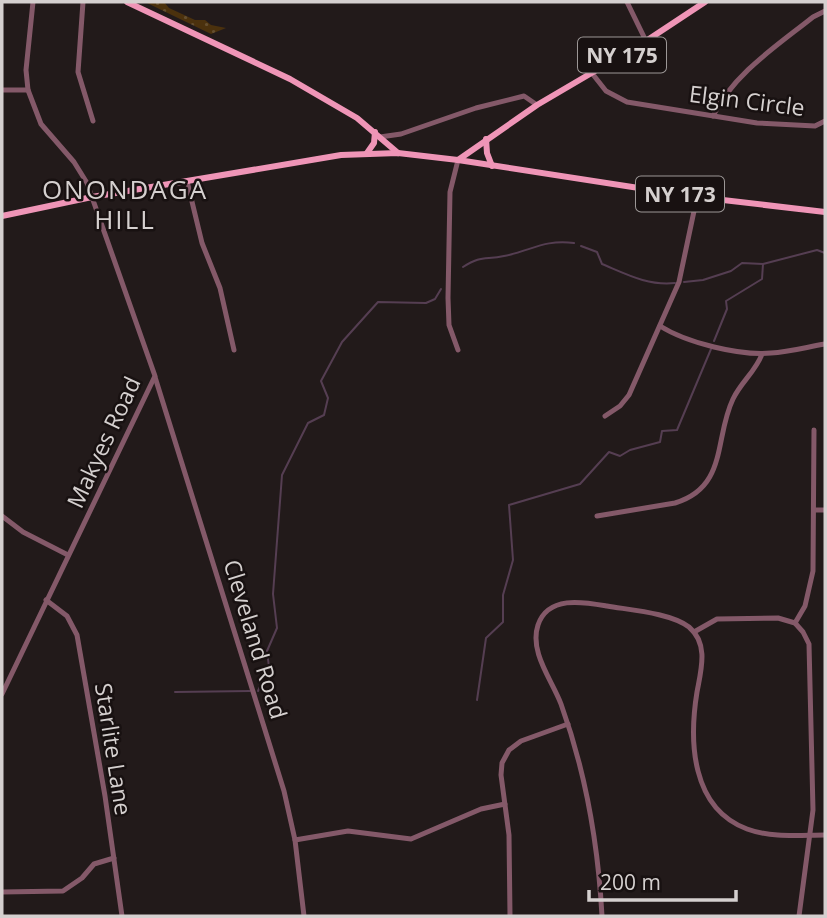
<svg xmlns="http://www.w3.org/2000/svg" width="827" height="918" font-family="'Open Sans',sans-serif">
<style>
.grass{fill:url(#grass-dots)}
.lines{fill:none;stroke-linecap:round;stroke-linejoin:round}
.stream{stroke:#553e52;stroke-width:2}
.minor{stroke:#845969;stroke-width:5}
.major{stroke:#ef95b7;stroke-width:6}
.labels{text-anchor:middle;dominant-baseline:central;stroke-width:5;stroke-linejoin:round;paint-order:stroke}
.shield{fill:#181111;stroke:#9c9796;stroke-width:2}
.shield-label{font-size:21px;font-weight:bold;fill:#d5d0cf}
.street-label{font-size:23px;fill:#d5d0cf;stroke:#181111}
.quarter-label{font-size:26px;letter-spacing:2px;fill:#d5d0cf;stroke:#181111}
</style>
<defs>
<pattern id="grass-dots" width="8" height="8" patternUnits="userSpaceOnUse" patternTransform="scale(1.75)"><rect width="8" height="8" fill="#4b310d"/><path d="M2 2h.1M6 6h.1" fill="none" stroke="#644e2f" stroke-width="1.8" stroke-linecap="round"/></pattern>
</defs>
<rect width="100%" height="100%" fill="#221a1a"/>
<polygon class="grass" points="145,2 164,2 169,8 195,20 205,20 211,25 226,28 211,34"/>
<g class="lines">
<g class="stream">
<path d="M581,246L597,252L602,264C626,274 648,286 675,283"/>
<path d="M463,267C481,255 485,260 504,256C531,251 544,239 574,243"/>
<polyline points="684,282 703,280 731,271 742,263 763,264 817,250 825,253"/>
<polyline points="714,341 727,309 726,301 762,279 763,264"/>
<polyline points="269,667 267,651 277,628 273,594 282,475 308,423 324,415 328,398 321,381 342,342 378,302 426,303 435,299 441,289"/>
<polyline points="258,691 262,682"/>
<polyline points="175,692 250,691"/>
<polyline points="477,700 486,638 503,622 503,595 513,560 509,505 580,484 609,452 620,456 630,450 660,442 662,431 677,430 711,349"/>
</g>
<g class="minor">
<polyline points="83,2 78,72 93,121"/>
<polyline points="627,2 646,41"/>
<polyline points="591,72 606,91 627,102 757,123 815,126 825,121"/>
<polyline points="2,90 28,90"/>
<path d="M713,116C733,74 778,45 813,17L825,11"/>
<polyline points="380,137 401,134 476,108 524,96 537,105"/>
<polyline points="187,181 202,243 220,288 234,350"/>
<path d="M660,326C687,343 740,356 771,353C789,352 807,347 825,344"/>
<polyline points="458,350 449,325 448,298 450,192 458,160"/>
<polyline points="155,377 284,791 295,840 304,916"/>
<polyline points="605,416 620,406 629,395 679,282 697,197"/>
<polyline points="814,510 825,510"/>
<polyline points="2,516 23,532 68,555"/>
<path d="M597,516L675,503C728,487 714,438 733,399C741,382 756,371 762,354"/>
<polyline points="46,600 67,616 77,635 105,796 122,916"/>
<polyline points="795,623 805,606 813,571 814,430"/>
<polyline points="694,632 717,619 778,618 795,623 803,632 809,644 813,810 799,916"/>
<polyline points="2,694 155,376 87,183 74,162 41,124 28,90 26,70 33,2"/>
<polyline points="295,840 348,831 411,839 481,809 505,804"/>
<polyline points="2,892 63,891 82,878 94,864 114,858"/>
<polyline points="510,916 509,835 501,775 502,763 509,750 521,741 568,724"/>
<path d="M602,916C598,843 586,773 561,704C552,680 529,652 538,625C548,595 584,602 607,606C630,610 671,613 689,627C709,644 701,670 697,692C689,741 691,808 747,829C771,838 800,835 825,835"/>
</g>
<g class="major">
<polyline points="127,2 290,79 357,118 398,153"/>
<polyline points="486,139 487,153 492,166"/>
<polyline points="367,153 374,143 375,132"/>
<polyline points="458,160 537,105 646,41 705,2"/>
<polyline points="2,216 92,197 341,155 398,153 458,160 697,197 825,212"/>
</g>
</g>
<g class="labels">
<g class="shield">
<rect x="578" y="37.5" width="88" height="35" rx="5"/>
<rect x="636" y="176.5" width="88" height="35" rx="5"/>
</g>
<g class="shield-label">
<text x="622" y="55">NY 175</text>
<text x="680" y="194">NY 173</text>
</g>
<g class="street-label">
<text transform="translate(747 100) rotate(7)">Elgin Circle</text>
<text transform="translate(103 442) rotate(-65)">Makyes Road</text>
<text transform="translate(256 639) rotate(73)">Cleveland Road</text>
<text transform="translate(114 749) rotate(81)">Starlite Lane</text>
</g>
<g class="quarter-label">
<text x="125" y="189">ONONDAGA<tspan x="125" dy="30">HILL</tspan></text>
</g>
</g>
<rect width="827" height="918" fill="none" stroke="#d5d0cf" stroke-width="7"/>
<path d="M589 890v10h147v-10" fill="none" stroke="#d5d0cf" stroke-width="3.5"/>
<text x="600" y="890" font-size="21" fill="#d5d0cf" stroke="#181111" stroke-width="5" paint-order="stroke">200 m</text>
</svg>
